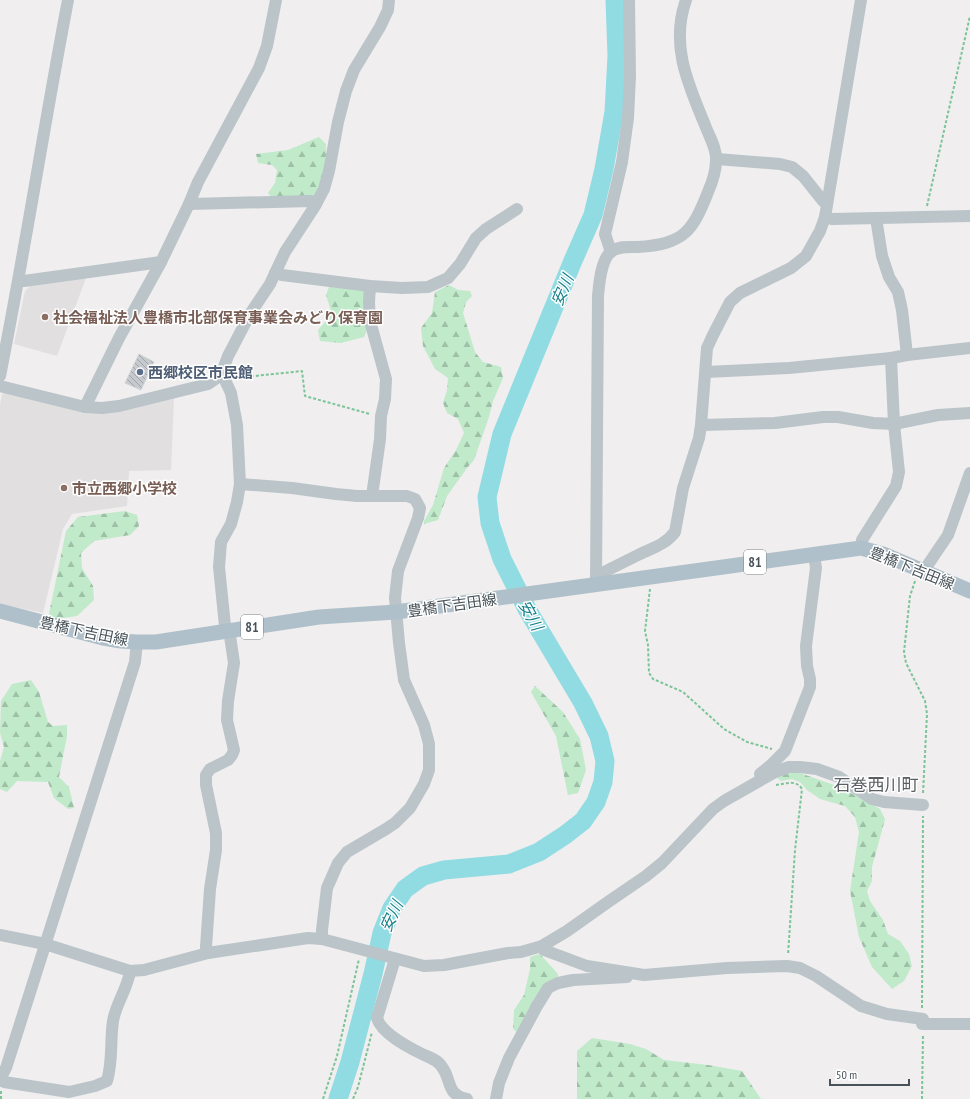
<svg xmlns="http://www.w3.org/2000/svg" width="970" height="1099" font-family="'PT Sans Narrow','Noto Sans JP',sans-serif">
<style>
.education{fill:#e1dfdf}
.forest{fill:url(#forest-firs)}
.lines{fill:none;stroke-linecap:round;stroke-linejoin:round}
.river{stroke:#91dce3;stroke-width:19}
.building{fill:url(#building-back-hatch);stroke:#d2d5d8}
.path{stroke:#7bc497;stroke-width:2;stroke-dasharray:3 2;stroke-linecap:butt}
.minor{stroke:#bac4c9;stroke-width:12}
.major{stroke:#b0c0ca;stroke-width:15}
.education-dot{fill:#8d6e63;stroke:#fff;stroke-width:1.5}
.service-dot{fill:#5c6f8a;stroke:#fff;stroke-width:1.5}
.labels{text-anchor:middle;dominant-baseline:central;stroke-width:3;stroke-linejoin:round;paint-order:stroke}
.shield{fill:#fff;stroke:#7f878b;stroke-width:1}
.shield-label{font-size:14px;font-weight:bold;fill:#485359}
.education-label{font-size:15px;font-weight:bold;fill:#785e54;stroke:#fff;text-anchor:start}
.service-label{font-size:15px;font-weight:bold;fill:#4e5e75;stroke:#fff;text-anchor:start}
.street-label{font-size:15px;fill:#485359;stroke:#fff}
.water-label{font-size:16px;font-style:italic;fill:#19838b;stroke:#fff}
.quarter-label{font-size:17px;fill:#5b5f62;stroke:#fff}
</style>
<defs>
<pattern id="forest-firs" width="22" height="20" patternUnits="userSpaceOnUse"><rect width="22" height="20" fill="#c0eaca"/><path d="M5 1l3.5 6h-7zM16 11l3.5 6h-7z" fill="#9ec0a7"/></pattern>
<pattern id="building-back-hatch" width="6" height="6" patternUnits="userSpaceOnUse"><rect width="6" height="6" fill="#c6c9cd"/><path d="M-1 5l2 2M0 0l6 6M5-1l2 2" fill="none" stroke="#a3a6a9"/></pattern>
</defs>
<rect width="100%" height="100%" fill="#f0eeee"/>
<g class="education">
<polygon points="86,278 57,356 14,344 25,291 30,286"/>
<polygon points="8,392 86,411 174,397 171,470 129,471 127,506 72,514 63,529 43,613 0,604 0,405 2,394"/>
</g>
<g class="forest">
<path d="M319,137L326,144C327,162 323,180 315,196L272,198L268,193L275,183L277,170L272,165L258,163L256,154L288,150Z"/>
<polygon points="449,285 458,290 470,291 472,296 466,302 463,313 475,352 483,362 501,367 503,378 493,401 489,417 474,460 467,468 447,496 438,520 424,524 424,521 433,505 444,468 456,450 464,433 458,419 447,413 443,403 447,390 448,378 435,369 423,346 421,328 432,313 435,292"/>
<polygon points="329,287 362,288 366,292 368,328 364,337 341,343 320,341 318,330 332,314 326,295"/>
<polygon points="125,511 137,515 139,526 130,535 94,541 81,553 82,568 93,586 94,600 77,616 56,619 49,614 66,531 78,517"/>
<polygon points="31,680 39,692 48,722 53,726 67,725 67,736 59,777 69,787 74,808 68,809 54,798 48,782 17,781 7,792 0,789 0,761 4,747 0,733 1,701 12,684"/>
<polygon points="535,686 563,712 580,739 586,770 578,793 568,795 556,736 531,692"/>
<polygon points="797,772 840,787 880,809 885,819 872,867 872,881 867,891 870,901 883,920 888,934 900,941 909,954 912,966 904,981 892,989 872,967 859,937 850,891 859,832 855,817 845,806 820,799 807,790 800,782 792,779 781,781 777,778 782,775"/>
<polygon points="540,954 558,974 558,979 517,1032 513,1029 514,1010 524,995 530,969 530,957"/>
<polygon points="592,1038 630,1044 646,1049 664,1060 708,1065 742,1071 761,1099 577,1099 577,1051"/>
</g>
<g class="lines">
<polyline class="river" points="338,1099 350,1062 373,974 382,933 392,908 405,889 423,876 444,870 509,864 539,852 565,835 583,821 596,802 603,782 605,761 599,736 583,703 527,609 502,559 490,523 487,497 502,434 572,263 593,215 604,169 614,112 617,56 615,0"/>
</g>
<polygon class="building" points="139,354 154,362 141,390 125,383"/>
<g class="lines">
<g class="path">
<polyline points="927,206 970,16"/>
<polyline points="236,378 302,371 305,396 370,414"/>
<polyline points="915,581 910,596 904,652 906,663 925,701 927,714 923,794"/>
<polyline points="650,589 645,631 648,645 649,673 653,679 683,692 724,729 747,742 772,749"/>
<path d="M776,785C785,784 796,779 802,789L795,850L788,955"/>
<polyline points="922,1008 923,816"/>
<polyline points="1,1099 1,1091"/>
<polyline points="323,1099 337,1056 359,959"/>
<polyline points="353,1099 358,1087 372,1032"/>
<polyline points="922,1099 923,1034"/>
</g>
<g class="minor">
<polyline points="717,159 780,164 792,167 803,176 823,201 827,204"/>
<polyline points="189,204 311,201 316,204"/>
<polyline points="825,217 832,219 970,216"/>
<polyline points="876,218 882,256 889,277 898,292 902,310 907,355"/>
<polyline points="611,252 605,234 622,162 628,118 630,76 629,0"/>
<polyline points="275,273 282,275 370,286 402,288 428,287 448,278 460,264 476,238 486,229 517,209"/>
<polyline points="19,280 24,281 161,262 189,204 198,182 259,68 267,46 276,0"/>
<polyline points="370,286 369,302 370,321 386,379 385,399 381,416 380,439 372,496"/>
<polyline points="706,372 789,368 891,358 907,355 970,348"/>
<path d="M0,376C25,251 44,125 68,0"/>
<polyline points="0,386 85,407 102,408 119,406 208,384 221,375 228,356 250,314 270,284 285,252 315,206 324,189 329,171 338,122 346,91 354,70 380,27 388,10 389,0"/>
<polyline points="85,407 119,338 161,262"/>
<polyline points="701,425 775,423 823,417 838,417 873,423 894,424 938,415 970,413"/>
<polyline points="240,484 292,488 336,494 357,496 407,496 415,499 420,508 418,518 398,571 395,598 399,643 404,680 424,725 429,744 429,770 424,784 410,808 395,823 386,829 347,852 338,863 327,888 322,930 322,939"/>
<polyline points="861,548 862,540 896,486 899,472 894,424 891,358"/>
<polyline points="923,572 948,535 970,473"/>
<path d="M596,576C610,569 624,562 638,555C652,548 665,545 675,532L683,488L699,438L701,425L707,348L713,335L730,302L740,293L791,268L806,256L820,231L825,217L861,0"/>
<path d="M596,582L598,296C599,285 601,258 612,251C619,246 630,247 638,247C683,244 692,233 708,192C712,183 716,170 716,160C717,149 709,136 705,125C688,84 670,45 686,0"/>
<polyline points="760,774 771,765 785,751 810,687 810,679 807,666 806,646 816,568 814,554"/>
<polyline points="0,935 45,944 130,971 144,970 208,953 308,938 322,939 424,966 444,965 508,953 521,952 542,946 567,931 608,902 646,876 662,863 713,809 724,801 775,772 789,767 800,767 817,769 839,777 872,799 884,802 923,805"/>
<polyline points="542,946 544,950 587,966 644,975 727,968 787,966 800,968 816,976 861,1006 887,1014 923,1019"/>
<polyline points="208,953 206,947 210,889 216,850 216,833 206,785 206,775 210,769 228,760 232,755 234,750 227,720 228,701 234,663 230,636 225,626 219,567 221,542 231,524 237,502 240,484 237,425 231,393 225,380 221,375"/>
<path d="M395,959L377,1018C381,1033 408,1047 422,1054C429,1057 438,1060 442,1067C452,1080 446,1095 467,1099"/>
<polyline points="922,1024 970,1024"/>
<polyline points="0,1079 6,1068 135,662 137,642"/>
<path d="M0,1080L4,1082L69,1092L95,1086L107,1081C113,1061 110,1041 113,1021C116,1003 128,988 130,971"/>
<polyline points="496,1099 499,1083 509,1058 537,1006 548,988 558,983 573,980 627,977"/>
</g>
<polyline class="major" points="0,611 103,638 121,641 137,642 156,642 319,617 396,612 861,548 883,554 970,591"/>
</g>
<g class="education-dot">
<circle cx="45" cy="317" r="4"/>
<circle cx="64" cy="488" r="4"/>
</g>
<circle class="service-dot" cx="140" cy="372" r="4"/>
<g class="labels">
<g class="shield">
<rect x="744" y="550" width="22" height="24" rx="3"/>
<rect x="241" y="615" width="22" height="24" rx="3"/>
</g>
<g class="shield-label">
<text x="755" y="562">81</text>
<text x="252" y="627">81</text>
</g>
<g class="education-label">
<text x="53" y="317">社会福祉法人豊橋市北部保育事業会みどり保育園</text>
<text x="72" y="488">市立西郷小学校</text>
</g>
<g class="service-label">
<text x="148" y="372">西郷校区市民館</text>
</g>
<g class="street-label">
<text transform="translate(912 568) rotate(22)">豊橋下吉田線</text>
<text transform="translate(452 605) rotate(-8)">豊橋下吉田線</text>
<text transform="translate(84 631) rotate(12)">豊橋下吉田線</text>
</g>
<g class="water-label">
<text transform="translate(562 290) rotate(-67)">安川</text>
<text transform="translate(531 615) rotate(61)">安川</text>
<text transform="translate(391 916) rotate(-65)">安川</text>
</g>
<g class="quarter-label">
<text x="876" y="785">石巻西川町</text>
</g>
</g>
<path d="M830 1079v6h79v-6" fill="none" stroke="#485359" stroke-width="2"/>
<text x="836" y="1079" font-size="12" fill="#485359" stroke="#ffffff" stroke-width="3" paint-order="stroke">50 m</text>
</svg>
